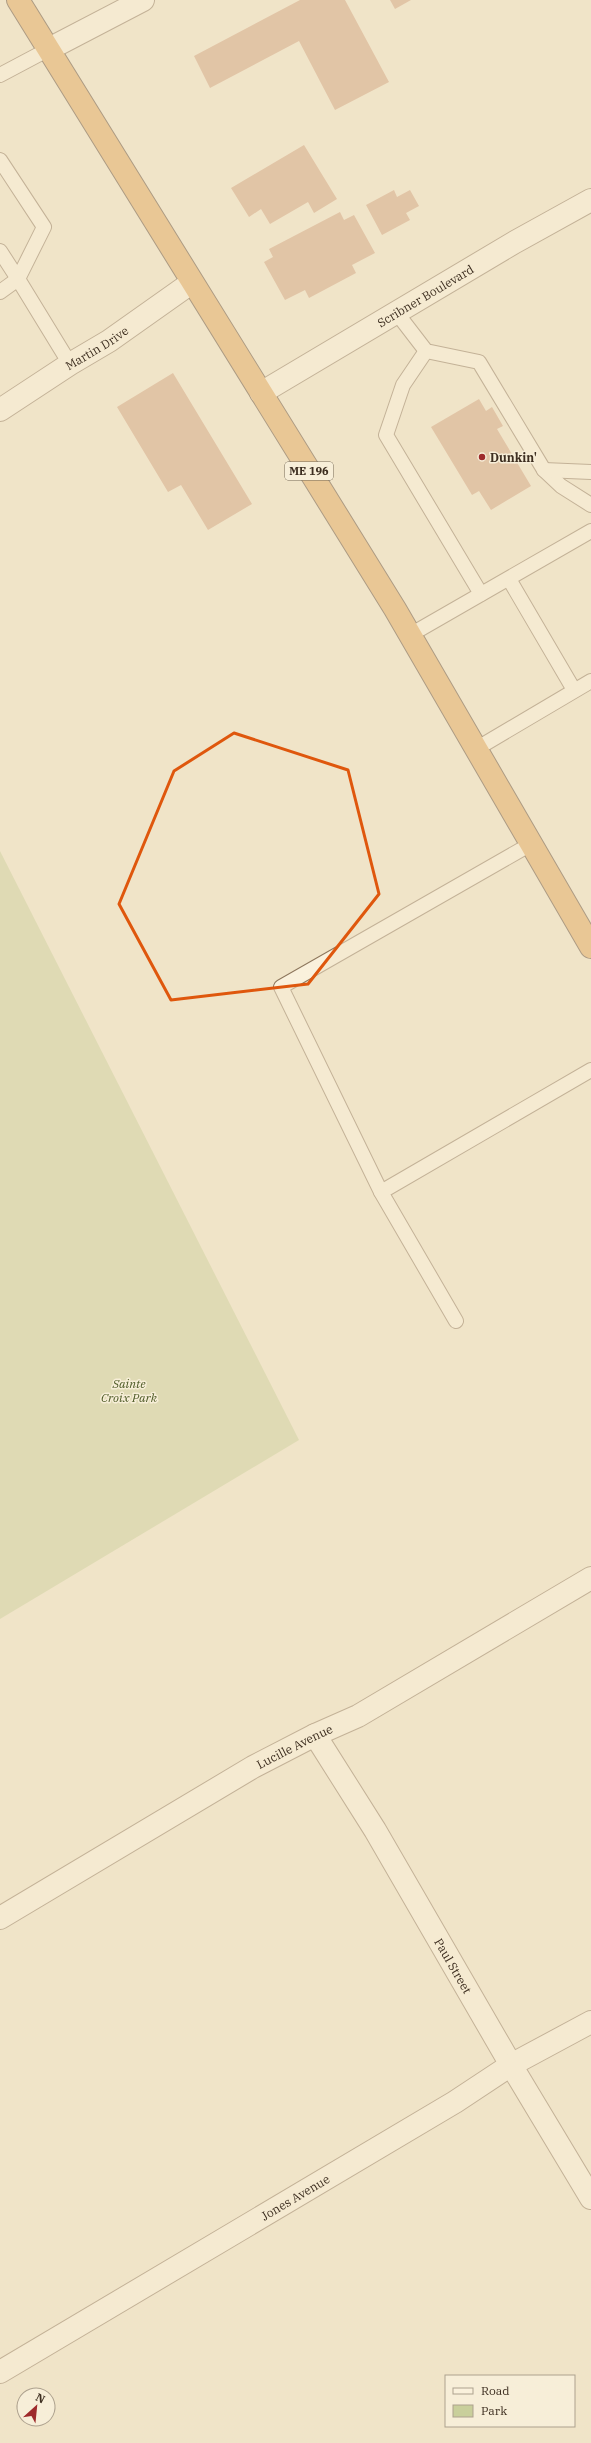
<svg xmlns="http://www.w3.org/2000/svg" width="591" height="2443" font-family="'IBM Plex Serif',serif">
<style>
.green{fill:#c9cf9b}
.building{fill:#cf9f7d}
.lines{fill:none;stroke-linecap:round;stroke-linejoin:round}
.lane-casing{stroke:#8d765c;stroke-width:16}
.street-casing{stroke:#8d765c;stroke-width:24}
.highway-casing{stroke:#5b4430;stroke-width:24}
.lane{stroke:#faf1dc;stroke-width:14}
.street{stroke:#faf1dc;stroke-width:22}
.highway{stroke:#e0a458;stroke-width:22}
.marked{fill:none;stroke:#df570d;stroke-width:3;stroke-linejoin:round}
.poi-dot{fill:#9e2a2b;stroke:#f7eed8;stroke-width:1.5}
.labels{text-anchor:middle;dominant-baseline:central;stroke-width:3;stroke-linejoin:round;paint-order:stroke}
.shield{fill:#f7eed8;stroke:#756857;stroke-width:1}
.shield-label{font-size:11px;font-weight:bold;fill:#3d2e20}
.street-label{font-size:12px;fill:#3d2e20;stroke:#f7eed8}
.poi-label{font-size:12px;font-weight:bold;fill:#3d2e20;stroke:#f7eed8;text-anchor:start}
.park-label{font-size:12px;font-style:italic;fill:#4d5a26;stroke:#f7eed8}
</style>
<rect width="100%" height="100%" fill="#f0e4c8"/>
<polygon class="green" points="0,851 299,1440 0,1619"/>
<g class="building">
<polygon points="300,0 345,0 389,82 335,110 299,41 210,88 194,56"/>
<polygon points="390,0 411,0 395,9"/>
<polygon points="304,145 337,199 314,213 308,202 270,224 261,209 249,217 231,188"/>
<polygon points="394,190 397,197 410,190 419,206 406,213 410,220 382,235 366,205"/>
<polygon points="340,212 344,220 354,215 375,253 352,265 356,273 309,298 305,290 285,300 264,262 273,257 269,249"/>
<polygon points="173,373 252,504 208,530 181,485 168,492 117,407"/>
<polygon points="479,399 486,411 492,407 503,426 497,429 531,486 491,510 479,491 472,495 431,427"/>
</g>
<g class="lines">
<g class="lane-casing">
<g id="lane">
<polyline points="0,75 49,49"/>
<polyline points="0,160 44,227 18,279 0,251"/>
<polyline points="0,292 18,279 70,364"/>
<polyline points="396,312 426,351 479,362 544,470 561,486 591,505"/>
<polyline points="426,351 403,385 386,435 481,594"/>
<polyline points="544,470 591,472"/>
<polyline points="509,579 574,690"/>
<polyline points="410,635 591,531"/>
<polyline points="476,749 591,681"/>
<polyline points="381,1192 281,987 531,844"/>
<polyline points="456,1321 381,1192 591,1070"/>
</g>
</g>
<g class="street-casing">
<g id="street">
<polyline points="49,49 143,0"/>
<path id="s1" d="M261,393L515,242L591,200"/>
<path id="s2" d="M0,410L70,364L109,341L191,283"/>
<path id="s3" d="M315,1735L375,1830L511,2065L591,2198"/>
<path id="s4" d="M0,1918L253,1767L315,1735L358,1716L591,1578"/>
<path id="s5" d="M0,2372L455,2102L511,2065L591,2022"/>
</g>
</g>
<g class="highway-casing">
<polyline id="highway" points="18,0 395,609 591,947"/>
</g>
<use href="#lane" class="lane"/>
<use href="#street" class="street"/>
<use href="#highway" class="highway"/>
</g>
<path d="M0 0H591V2443H0ZM234,733L348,770L379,894L308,984L171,1000L119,904L174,771Z" fill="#f0e4c8" fill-opacity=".55" fill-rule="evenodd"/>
<path class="marked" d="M234,733L348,770L379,894L308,984L171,1000L119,904L174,771Z"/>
<circle class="poi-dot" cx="482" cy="457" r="4"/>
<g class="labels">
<rect class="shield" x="285" y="462" width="48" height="18" rx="3"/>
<g class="shield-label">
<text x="309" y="471">ME 196</text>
</g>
<g class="street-label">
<text stroke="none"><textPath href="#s1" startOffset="191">Scribner Boulevard</textPath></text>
<text stroke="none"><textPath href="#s2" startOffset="115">Martin Drive</textPath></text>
<text stroke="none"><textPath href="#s4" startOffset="341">Lucille Avenue</textPath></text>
<text stroke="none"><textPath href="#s3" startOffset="269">Paul Street</textPath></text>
<text stroke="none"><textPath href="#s5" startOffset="343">Jones Avenue</textPath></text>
</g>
<g class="poi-label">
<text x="490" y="457">Dunkin'</text>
</g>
<g class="park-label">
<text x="129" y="1383">Sainte<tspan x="129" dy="14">Croix Park</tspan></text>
</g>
</g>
<rect x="445" y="2375" width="130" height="52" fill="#f7eed8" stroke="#ada18e"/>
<rect x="453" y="2388" width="20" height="6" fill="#faf1dc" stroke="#ada18e"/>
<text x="481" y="2395" font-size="12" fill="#3d2e20">Road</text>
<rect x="453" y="2405" width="20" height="12" fill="#c9cf9b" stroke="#ada18e"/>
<text x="481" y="2415" font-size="12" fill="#3d2e20">Park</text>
<g transform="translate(36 2407) rotate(27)"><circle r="19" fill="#f7eed8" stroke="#ada18e"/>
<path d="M0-3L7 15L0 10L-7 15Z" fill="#9e2a2b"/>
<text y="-6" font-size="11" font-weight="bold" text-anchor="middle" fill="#3d2e20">N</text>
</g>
</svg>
